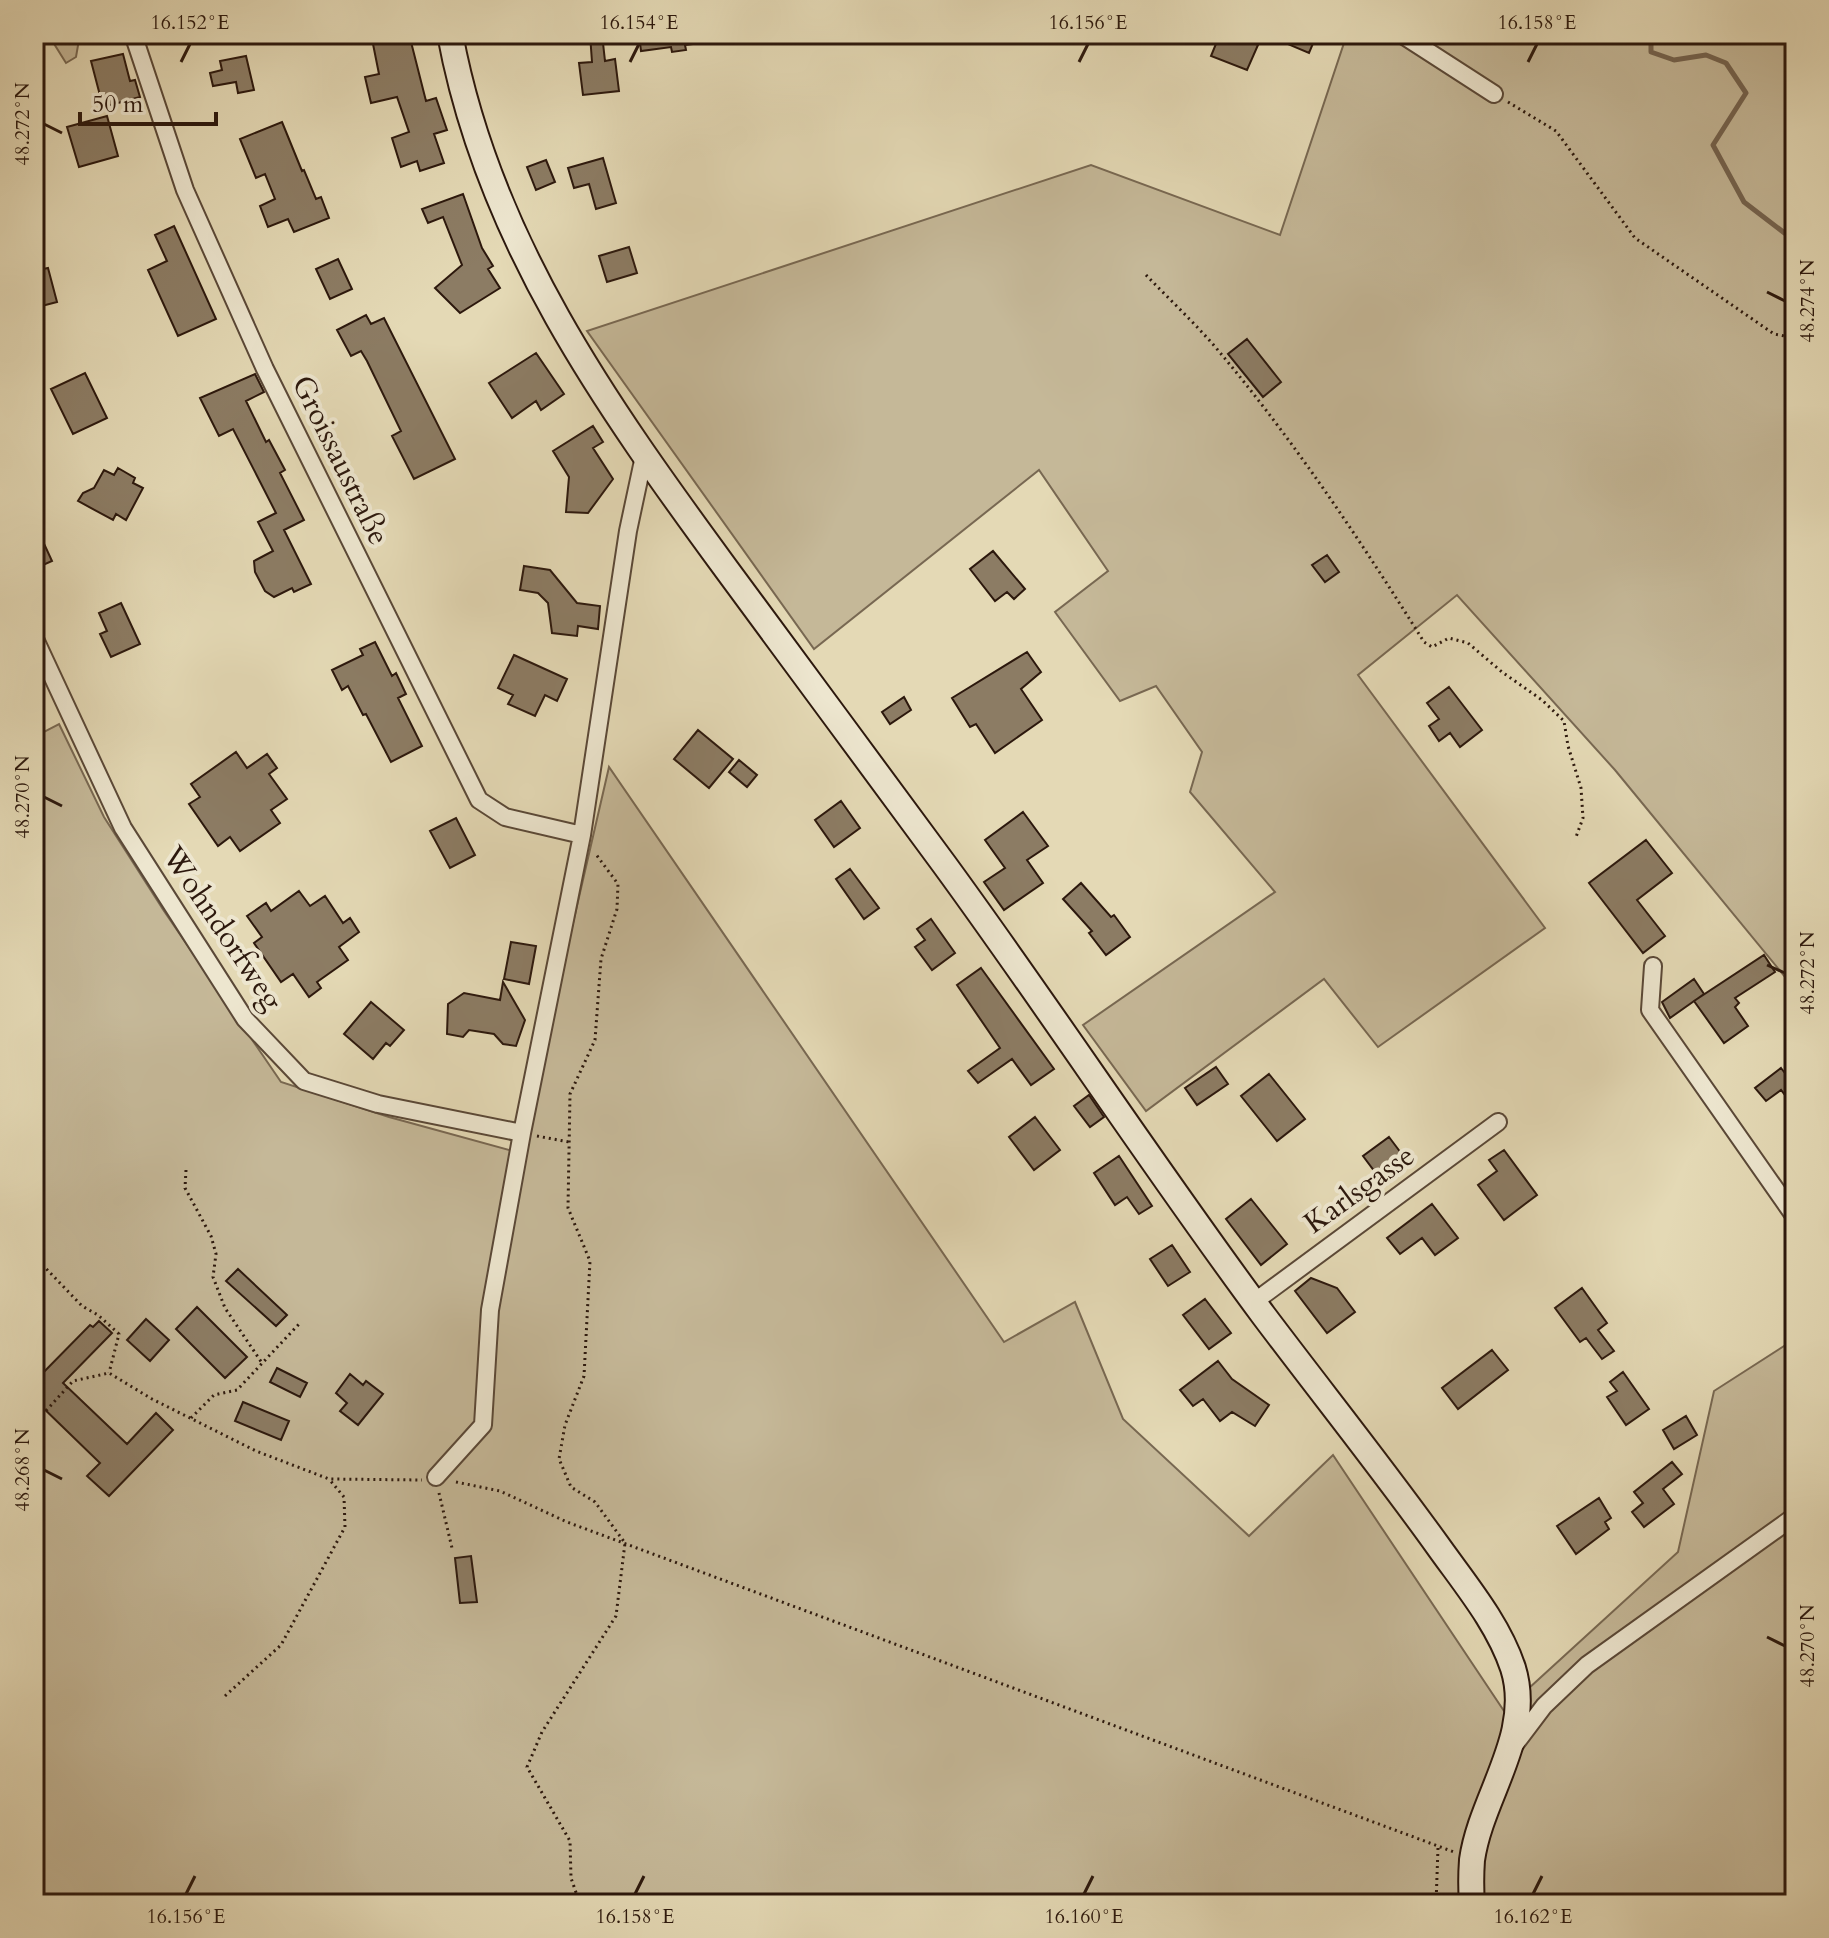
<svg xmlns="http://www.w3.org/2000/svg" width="1829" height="1938" font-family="Cardo,serif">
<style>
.green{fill:#c5b898;stroke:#786852;stroke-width:2}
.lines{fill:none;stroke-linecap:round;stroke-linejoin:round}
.stream{stroke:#756450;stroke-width:5}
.building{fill:#8c7c64;stroke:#2c180d;stroke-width:2}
.street-casing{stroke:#5a4837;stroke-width:20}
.secondary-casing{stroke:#2c180d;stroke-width:28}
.path{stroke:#2c180d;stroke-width:3;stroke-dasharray:2 4;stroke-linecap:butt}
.street{stroke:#ede6cf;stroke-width:16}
.secondary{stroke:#ede6cf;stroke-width:24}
.ticks{fill:none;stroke:#2c180d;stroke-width:3}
.labels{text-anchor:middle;stroke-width:8;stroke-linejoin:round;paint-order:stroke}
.street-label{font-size:30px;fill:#2c180d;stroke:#ede6cf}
.neatline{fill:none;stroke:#2c180d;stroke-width:3}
.ticks-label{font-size:20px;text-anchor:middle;fill:#2c180d}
</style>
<rect width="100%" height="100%" fill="#e4d9b5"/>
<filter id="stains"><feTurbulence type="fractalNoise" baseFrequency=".0025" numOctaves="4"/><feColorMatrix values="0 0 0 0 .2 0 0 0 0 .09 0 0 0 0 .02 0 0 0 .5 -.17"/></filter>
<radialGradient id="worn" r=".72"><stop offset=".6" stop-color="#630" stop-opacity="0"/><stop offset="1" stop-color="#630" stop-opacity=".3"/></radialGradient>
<path class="green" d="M34,34H80L76,57L66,63L51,39L34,43Z
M1347,34H1795V989L1615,770L1457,595L1358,675L1545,928L1378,1047L1324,979L1146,1111L1083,1025L1275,892L1190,792L1202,752L1156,686L1120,701L1055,612L1108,571L1039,470L814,649L587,331L1091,165L1280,235Z
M59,724L104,817L164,911L281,1082L389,1117L520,1153L609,767L1004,1342L1075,1302L1123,1419L1249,1536L1333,1455L1504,1711L1678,1552L1714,1391L1795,1339V1904H34V737Z"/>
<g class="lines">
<path class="stream" d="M1651,34V52L1674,60L1706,55L1726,63L1746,93L1713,145L1744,202L1795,241"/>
</g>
<path class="building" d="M371,34H409L426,101L436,98L447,130L434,134L444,163L420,171L417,161L401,167L392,138L409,132L397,97L371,103L365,77L379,74Z
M590,34H602L605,61L615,59L619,91L583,95L579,63L592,62Z
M639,34H700V43L685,45L686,50L672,52L671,47L641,51Z
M1220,34H1232L1258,45L1247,70L1211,56Z
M1264,34H1317L1309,53Z
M123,54L130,81L135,80L140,97L103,107L91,61Z
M246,56L254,90L238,93L236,82L213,86L210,73L222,70L220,61Z
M107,116L118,156L79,167L67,127Z
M282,122L302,171L304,170L316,199L321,197L329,218L294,232L288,219L268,227L260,206L275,199L265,174L256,178L240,139Z
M603,158L616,203L596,209L589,184L574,188L568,168Z
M546,160L555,182L536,190L527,167Z
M463,194L482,248L493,266L488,269L500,288L460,313L435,288L462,265L443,217L428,223L422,209Z
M174,226L216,319L178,336L148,270L167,261L155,235Z
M629,247L637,273L607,282L599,256Z
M338,259L352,289L330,299L316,269Z
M48,268L57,302L34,308V271Z
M366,315L371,324L384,318L455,459L414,479L392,436L401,431L367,361L361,351L351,356L337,330Z
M1247,339L1281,382L1263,397L1228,354Z
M536,353L564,394L541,410L536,401L512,418L489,383Z
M85,373L107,418L73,434L51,389Z
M255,374L264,392L246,401L266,442L269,440L285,470L280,473L304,520L284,530L311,584L294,592L292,588L274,597L265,591L255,572L254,561L273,551L258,522L276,513L233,429L219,436L200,398Z
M593,426L603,442L593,448L613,479L588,513L566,512L569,477L553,451Z
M118,468L135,478L133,483L143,488L126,520L116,514L113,520L78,501L83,493L94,488L104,470L114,475Z
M34,522L52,561L34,569Z
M993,551L1025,589L1014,599L1007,592L995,601L970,569Z
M1327,555L1339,572L1325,582L1312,565Z
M524,566L550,570L577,603L600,606L598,629L578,626L577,636L552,633L548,603L538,593L520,590Z
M121,603L140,644L111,657L100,634L107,631L99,613Z
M375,642L392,676L396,673L406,694L398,698L422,746L391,762L366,714L363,715L348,686L342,690L332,670L363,655L360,649Z
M1027,652L1041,672L1021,689L1042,720L995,753L976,724L970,727L952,698Z
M514,655L567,679L557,701L545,695L535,716L508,704L513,695L498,688Z
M1449,687L1482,730L1460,747L1450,733L1439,741L1429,726L1439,719L1427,703Z
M904,697L911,710L890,724L882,712Z
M698,730L733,759L709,788L674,759Z
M236,752L247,768L267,754L277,768L269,774L287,799L271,810L280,823L240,851L230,837L218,846L189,804L200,797L191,784Z
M739,760L757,775L747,787L729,772Z
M841,801L860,828L834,847L815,820Z
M1023,812L1048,846L1027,860L1043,883L1004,910L984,882L1005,868L985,840Z
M456,818L475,855L450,868L430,831Z
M1646,840L1672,873L1637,900L1665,936L1643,953L1589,883Z
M850,869L879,908L864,919L836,879Z
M1081,883L1111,917L1114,915L1130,937L1106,955L1089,933L1092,931L1063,899Z
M299,891L310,906L325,896L343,923L350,918L359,932L339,947L348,960L317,982L321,988L309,997L293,974L281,982L254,943L262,937L247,916L266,903L271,911Z
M931,919L955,953L932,970L915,947L925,940L917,929Z
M511,942L536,946L529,984L504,979Z
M1764,955L1775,972L1735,998L1739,1003L1735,1007L1748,1026L1724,1043L1694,1001Z
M981,968L1054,1069L1031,1085L1012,1059L978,1083L968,1071L1000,1048L957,985Z
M1694,979L1704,994L1670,1018L1662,1002Z
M503,982L525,1020L516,1046L503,1044L494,1034L469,1030L463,1037L447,1034L448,1004L464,993L500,1000Z
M371,1002L404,1030L390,1046L386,1043L373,1059L344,1034Z
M1216,1067L1228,1084L1197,1105L1185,1088Z
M1781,1068L1795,1086V1108L1781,1090L1766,1101L1755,1088Z
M1269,1074L1305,1119L1277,1141L1241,1096Z
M1089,1095L1104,1117L1090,1127L1074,1106Z
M1035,1117L1060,1150L1034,1170L1009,1137Z
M1389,1137L1407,1161L1381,1180L1363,1156Z
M1504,1150L1537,1195L1504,1220L1478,1185L1497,1171L1489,1160Z
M1119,1156L1152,1206L1139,1214L1127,1197L1115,1205L1094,1173Z
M1251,1199L1287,1244L1261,1265L1226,1219Z
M1432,1204L1458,1238L1435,1255L1422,1238L1400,1254L1387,1238Z
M1172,1245L1190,1272L1168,1286L1150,1259Z
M238,1269L287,1315L276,1326L226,1281Z
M1311,1278L1337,1288L1355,1312L1327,1333L1295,1291Z
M1582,1288L1607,1323L1598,1330L1614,1351L1602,1359L1586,1338L1580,1342L1555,1308Z
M1205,1299L1231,1333L1209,1349L1183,1315Z
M197,1307L247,1357L225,1378L176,1329Z
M146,1319L169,1340L150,1361L127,1340Z
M99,1321L112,1333L63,1383L127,1444L156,1413L173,1430L109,1496L87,1476L100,1463L34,1399V1382L90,1325L93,1327Z
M1492,1350L1508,1370L1458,1409L1442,1388Z
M1218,1361L1232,1379L1269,1405L1255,1426L1232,1412L1220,1421L1203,1399L1193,1406L1180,1390Z
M277,1368L307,1383L300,1397L270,1382Z
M1623,1372L1649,1409L1626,1425L1607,1397L1617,1391L1610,1382Z
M350,1374L363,1385L366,1381L383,1394L358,1425L340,1411L347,1403L336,1393Z
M243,1402L289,1421L281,1440L235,1421Z
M1686,1416L1697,1435L1674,1449L1663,1430Z
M1672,1462L1682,1474L1663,1489L1674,1504L1644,1527L1632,1512L1643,1503L1634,1492Z
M1599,1498L1611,1518L1605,1522L1609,1529L1576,1554L1557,1526Z
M471,1556L477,1602L460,1603L455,1558Z"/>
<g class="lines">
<g class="street-casing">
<path id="street" d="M133,34L185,190L265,369L479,800L505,817L582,835
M1401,34L1494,94
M34,637L123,828L245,1019L304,1081L378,1104L522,1133L582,835L628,531L644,456
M1653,966L1650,1010L1795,1217
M1254,1302L1498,1122
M436,1477L483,1425L490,1310L522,1133
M1513,1747L1544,1706L1587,1665L1795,1516"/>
</g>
<g class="secondary-casing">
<path id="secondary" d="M450,34C488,240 606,405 727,570C799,668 872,766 944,864C1053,1013 1154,1168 1264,1316C1322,1393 1382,1468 1438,1546C1465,1584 1498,1623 1513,1668C1534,1735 1481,1796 1472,1860C1471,1874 1471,1890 1472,1904"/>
</g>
<path class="path" d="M1508,102L1556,131L1635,238L1774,334L1795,338
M1146,275C1171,301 1199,327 1222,355C1297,445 1362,543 1424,642L1432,647L1449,638L1468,643L1502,672L1542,700L1564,721L1568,746L1581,788L1583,818L1576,837
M537,1136L569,1142
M186,1170L185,1188L211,1236L216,1254L213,1277L225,1308L262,1363
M34,1256L82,1306L98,1315L119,1334L109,1373
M191,1418L214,1395L237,1390L299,1324
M34,1424L73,1381L109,1373L152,1399L256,1451L329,1479L422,1480
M456,1482L500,1491L567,1522L1454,1852
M439,1493L452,1548
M225,1696L281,1645L345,1527L344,1497L329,1479
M580,1904L571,1878L570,1841L527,1767L542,1732L616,1616L625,1543L595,1502L571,1487L559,1459L565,1425L584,1376L590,1261L568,1208L570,1094L595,1040L601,959L617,909L618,884L595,853
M1436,1904L1438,1848"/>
<use href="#street" class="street"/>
<use href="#secondary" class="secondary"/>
</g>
<path class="ticks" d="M181,62L190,44M630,62L639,44M1079,62L1088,44M1528,62L1537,44M44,124L62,133M1767,292L1785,301M44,797L62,806M1767,965L1785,973M44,1470L62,1479M1767,1637L1785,1646M186,1894L195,1876M635,1894L644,1876M1084,1894L1093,1876M1533,1894L1542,1876"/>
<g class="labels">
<g class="street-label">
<text transform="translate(341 460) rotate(64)" y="10">Groissaustraße</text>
<text transform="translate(223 928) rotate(56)" y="10">Wohndorfweg</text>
<text transform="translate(1359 1189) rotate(-36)" y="10">Karlsgasse</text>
</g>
</g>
<rect width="1829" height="1938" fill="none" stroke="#e4d9b5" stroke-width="88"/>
<path d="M80 112v12h136v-12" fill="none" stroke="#2c180d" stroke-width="4"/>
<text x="92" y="112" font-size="24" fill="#2c180d" stroke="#ede6cf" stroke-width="6" paint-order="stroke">50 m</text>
<rect x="44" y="44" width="1741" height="1850" class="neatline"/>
<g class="ticks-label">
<text x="190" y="29">16.152°E</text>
<text x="639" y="29">16.154°E</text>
<text x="1088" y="29">16.156°E</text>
<text x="1537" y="29">16.158°E</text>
<text transform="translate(22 124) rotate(-90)" y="7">48.272°N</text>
<text transform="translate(1807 301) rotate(-90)" y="7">48.274°N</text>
<text transform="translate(22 797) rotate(-90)" y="7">48.270°N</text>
<text transform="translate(1807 973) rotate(-90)" y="7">48.272°N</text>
<text transform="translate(22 1470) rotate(-90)" y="7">48.268°N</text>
<text transform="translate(1807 1646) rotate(-90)" y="7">48.270°N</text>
<text x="186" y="1923">16.156°E</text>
<text x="635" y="1923">16.158°E</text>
<text x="1084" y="1923">16.160°E</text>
<text x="1533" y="1923">16.162°E</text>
</g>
<rect width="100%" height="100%" filter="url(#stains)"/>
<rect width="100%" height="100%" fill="url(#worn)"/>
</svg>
